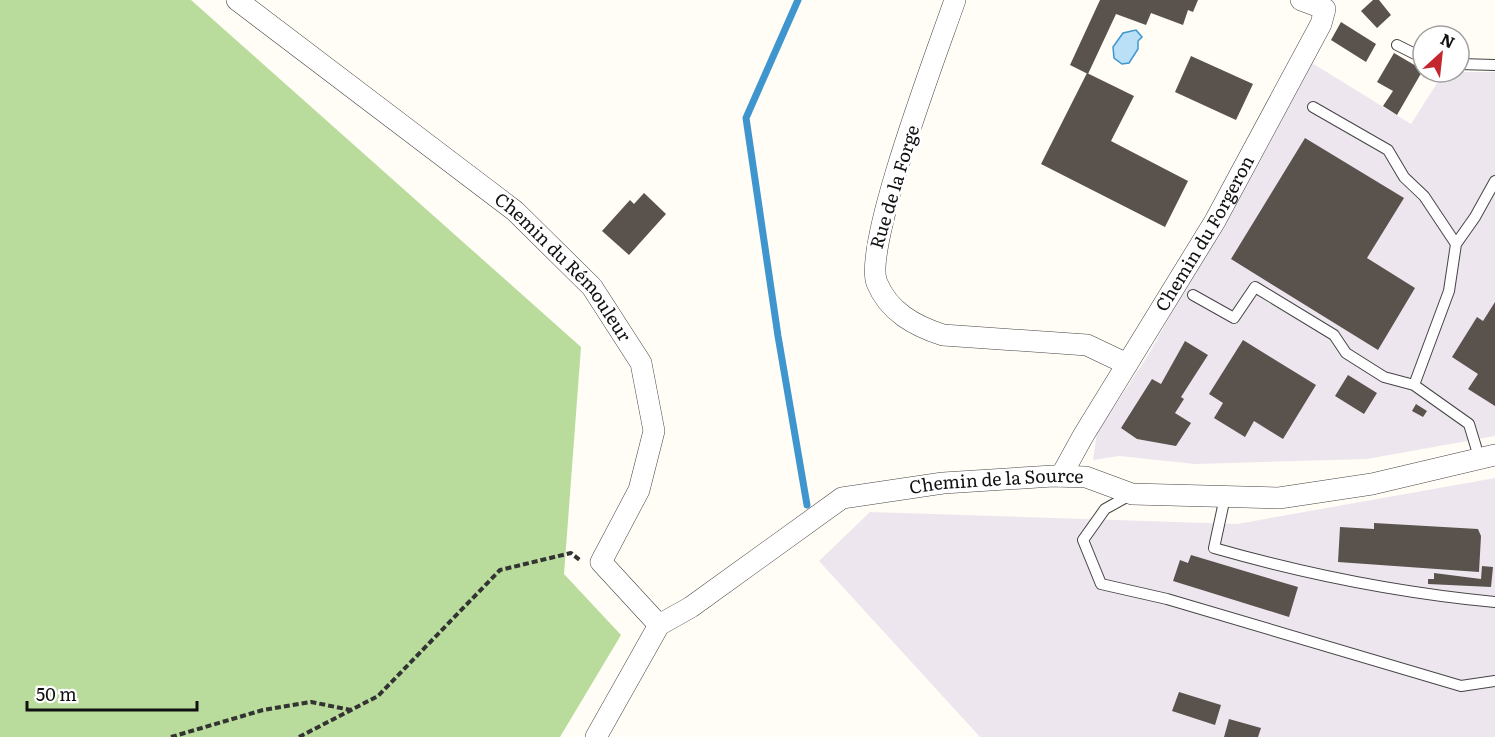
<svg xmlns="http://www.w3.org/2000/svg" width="1495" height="737" font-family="Literata,serif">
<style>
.industrial{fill:#eee6ef}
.forest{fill:#b9dc9c}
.water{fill:#b9e0f7;stroke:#3f96cf;stroke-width:1.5}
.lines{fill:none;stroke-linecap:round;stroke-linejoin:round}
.stream{stroke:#3f96cf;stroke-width:7}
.building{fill:#5a524d}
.lane-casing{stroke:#444;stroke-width:12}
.street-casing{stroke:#444;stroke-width:22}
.path{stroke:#333;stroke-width:4;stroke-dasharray:6 3;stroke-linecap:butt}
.lane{stroke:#fff;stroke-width:10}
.street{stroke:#fff;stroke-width:21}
.labels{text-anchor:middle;stroke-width:6;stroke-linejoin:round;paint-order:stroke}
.street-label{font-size:18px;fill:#111;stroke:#fff}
</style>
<rect width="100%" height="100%" fill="#fffdf5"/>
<path class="industrial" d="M1312,63L1411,124L1444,72H1495V436L1367,459L1195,464L1119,456L1093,460L1097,433L1147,357Z
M1495,478V737H980L819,561L870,512L1237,524Z"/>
<path class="forest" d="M0,0H191L581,347L564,574L621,635L560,737H0Z"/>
<path class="water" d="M1136,30L1142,37L1138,41V49L1129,63L1122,64L1114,58L1113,47L1123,33Z"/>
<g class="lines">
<path class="stream" d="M798,0L746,118L778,336L807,505"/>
</g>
<path class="building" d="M1100,0H1198L1193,12L1188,10L1183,25L1151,13L1146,25L1116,14L1088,74L1070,65Z
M1373,0H1379L1391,15L1377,28L1361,11Z
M1341,22L1376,44L1366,62L1331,40Z
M1394,53L1423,70L1397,115L1383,106L1393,91L1377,82Z
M1191,56L1253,84L1236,120L1175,92Z
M1087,73L1134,96L1111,141L1188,181L1165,227L1041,164Z
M1305,138L1404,198L1367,258L1415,288L1378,350L1231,259Z
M644,193L666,214L629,255L602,231L630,200L634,204Z
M1495,302V406L1468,389L1478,374L1452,357L1477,317L1483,321Z
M1243,340L1316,385L1283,439L1254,421L1245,437L1214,418L1223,403L1209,394Z
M1185,341L1208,355L1181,397L1184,399L1175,413L1191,423L1176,446L1137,439L1121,428L1152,379L1161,384Z
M1348,375L1377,393L1364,414L1335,396Z
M1416,404L1427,411L1423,417L1412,411Z
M1374,523L1478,529L1481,536L1479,572L1338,562L1340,527L1374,529Z
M1191,555L1298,587L1289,617L1173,581L1180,560L1188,563Z
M1482,566L1493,567L1491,587L1428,584V579H1434V573L1481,579Z
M1179,692L1221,705L1215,725L1172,711Z
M1229,719L1261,728L1258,737H1224Z"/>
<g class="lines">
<g class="lane-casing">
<path id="lane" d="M1397,45L1423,58
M1459,64L1495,65
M1313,107L1388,150L1404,177L1424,196L1456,244
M1193,295L1234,318L1255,287L1334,335L1346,353L1384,377L1414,385
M1479,457L1469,424L1414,385L1449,291L1456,244L1475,217L1495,181
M1132,494L1105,509L1083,540L1101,584L1167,599L1461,686L1495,681
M1225,497L1214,548C1305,574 1400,593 1495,602"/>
</g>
<g class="street-casing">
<g id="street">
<path id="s1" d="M237,0L515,211L592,287L641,363L654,431L639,490L601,562L659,625"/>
<path d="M955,0C939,47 862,248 877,283C889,312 915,326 943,335L1087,345L1127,364"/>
<path id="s2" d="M1061,476L1083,436L1215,221L1321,24L1325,9L1301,0"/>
<path id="s3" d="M596,737L659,625L691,607L842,498L943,483L1053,476L1086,477L1132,494L1279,498L1372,484L1495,455"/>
</g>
</g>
<path class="path" d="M171,737L263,710L311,702L351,710
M299,737L378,696L500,570L571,553L581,561"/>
<use href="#lane" class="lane"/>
<use href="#street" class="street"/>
</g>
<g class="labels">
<g class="street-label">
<text transform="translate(895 187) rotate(-73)" y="6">Rue de la Forge</text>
<text dy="6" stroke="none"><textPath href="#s2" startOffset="282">Chemin du Forgeron</textPath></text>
<text dy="6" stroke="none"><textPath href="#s1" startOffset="423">Chemin du Rémouleur</textPath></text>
<text dy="6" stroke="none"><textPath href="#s3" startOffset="507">Chemin de la Source</textPath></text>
</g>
</g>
<g transform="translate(1441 54) rotate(27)"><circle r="28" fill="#ffffff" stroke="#a0a0a0" stroke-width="1.5"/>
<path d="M0-4.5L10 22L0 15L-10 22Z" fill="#c4262e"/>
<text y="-9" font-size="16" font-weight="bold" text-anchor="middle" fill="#111111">N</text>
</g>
<path d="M27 701v9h170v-9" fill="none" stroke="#111111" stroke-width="3"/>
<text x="36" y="701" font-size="18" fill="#111111" stroke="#ffffff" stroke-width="4.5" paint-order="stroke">50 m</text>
</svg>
